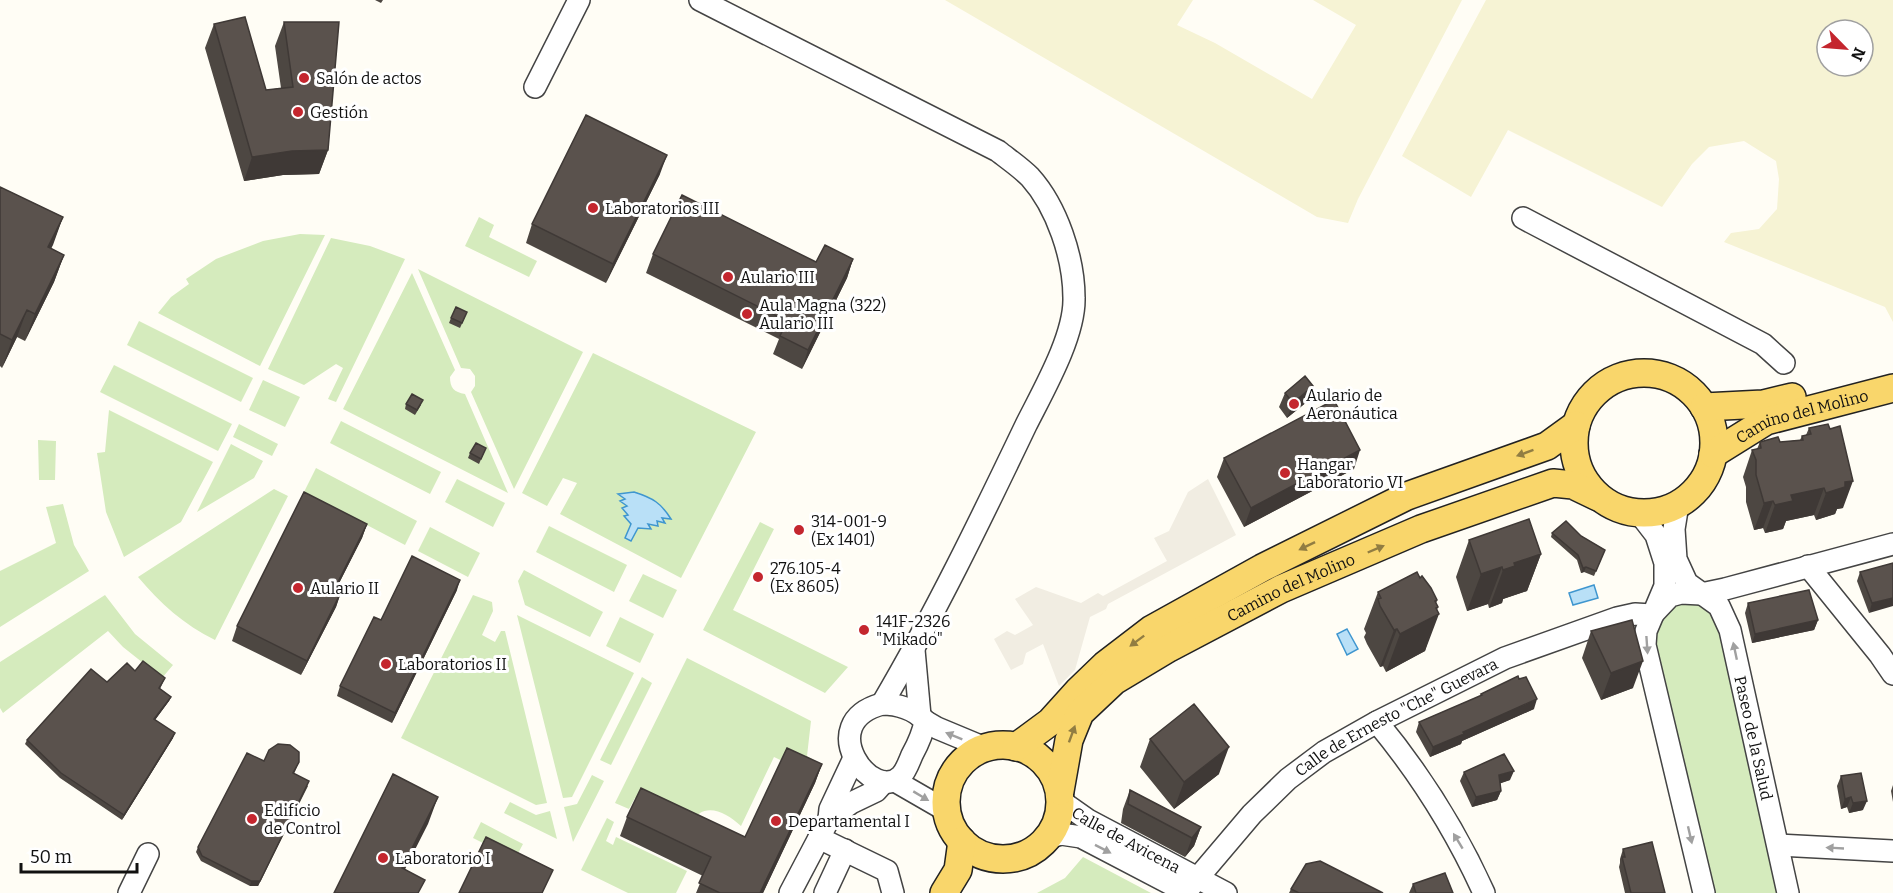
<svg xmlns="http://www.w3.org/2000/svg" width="1893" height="893" font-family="Bitter,serif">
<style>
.farmland{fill:#f6f3d4;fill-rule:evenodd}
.green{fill:#d5ebbd;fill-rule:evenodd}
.plaza{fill:#f1ede2}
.water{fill:#b9e0f7;stroke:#3f96cf;stroke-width:1.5}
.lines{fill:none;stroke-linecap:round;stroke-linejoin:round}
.minor-casing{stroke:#444;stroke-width:24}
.major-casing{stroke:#222;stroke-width:30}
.minor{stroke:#fff;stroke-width:21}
.major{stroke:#f9d66b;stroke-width:27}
.wall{fill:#4d4742}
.shaded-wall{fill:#3f3936}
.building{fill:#5a524d;stroke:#3f3936;stroke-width:1.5}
.oneway{fill:#917d42}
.oneway2{fill:#a0a0a0}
.poi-dot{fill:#c4262e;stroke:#fff;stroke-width:2}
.labels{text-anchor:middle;stroke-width:6;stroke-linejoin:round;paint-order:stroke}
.poi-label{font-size:16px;fill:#111;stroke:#fff;text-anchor:start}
.street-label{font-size:16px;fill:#111;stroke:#fff}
</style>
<rect width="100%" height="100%" fill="#fffdf5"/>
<path class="farmland" d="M945,0H1193L1177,25L1215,43L1312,99L1356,25L1313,0H1462L1358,199L1348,223L1317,217Z
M1486,0H1893V322L1885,307L1724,242L1731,233L1759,229L1777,209L1779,179L1776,161L1744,141L1709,147L1692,164L1662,207L1508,130L1471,197L1402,156ZM1827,30H1863V66H1827Z"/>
<path class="green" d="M479,217L494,225L489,237L537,261L529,277L465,246Z
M300,234L325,235L260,366L158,313L171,297L189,284L186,279L216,259L263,241Z
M331,238L370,246L405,259L336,402L328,399L343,368L336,364L304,385L268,369Z
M418,269L583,352L514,489L471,392L475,386V376L470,369L461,368Z
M412,273L455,370L450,377C450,388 454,392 465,394L508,493L343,409Z
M139,321L253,378L241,402L127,345Z
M593,353L756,432L681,578L560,514L577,483L563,478L547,506L522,493ZM621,500H626L670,519L661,518L656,520L658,525L648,524L638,528L631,541V524L625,517L629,515L628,507Z
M114,365L232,424L218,451L100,392Z
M263,380L300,397L285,427L249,410Z
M109,410L213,462L181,522L124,557L106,512L97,453L105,452Z
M341,421L441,472L430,494L330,443Z
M239,424L278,444L272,456L233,437Z
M38,440L56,441L55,480H39Z
M231,444L263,461L254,478L197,512Z
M316,468L417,521L405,545L304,492Z
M457,479L505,503L493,527L445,502Z
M274,489L288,496L215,640C184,625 160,603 138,577Z
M63,504L74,545L89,571L0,627V571L56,543L46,507Z
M760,522L774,529L733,610L848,667L825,693L703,630Z
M549,526L627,565L614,592L536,552Z
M430,527L480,553L468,577L418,551Z
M524,570L603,612L590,637L525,605L518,581Z
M643,574L677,590L663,618L629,601Z
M105,595L135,634L173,665L162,678L123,647L108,631L3,713L0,708V662Z
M473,595L492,602L493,611L482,635L495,642L501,631H505L547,803L536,805L401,738Z
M1680,602C1705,602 1709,611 1723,630L1783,893H1711L1653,635L1669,607Z
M517,615L634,673L572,797L563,798Z
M620,617L654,634L640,663L606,646Z
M687,658L811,721L807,756L819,763L793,766L774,757L741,826C725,811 702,800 690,825L635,798L629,809L615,803Z
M642,677L652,683L611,765L600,760Z
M592,775L604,781L573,842L564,807L577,804Z
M510,802L536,815L550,811L557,839L504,813Z
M607,818L614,822L606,841L613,845L616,837L687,871L676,893H628L581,870Z
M481,822L523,844L515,859L473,838Z
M1083,857L1151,893H1037L1065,878Z"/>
<path class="plaza" d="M1208,479L1236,535L1108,604L1106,609L1090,617L1075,670L1059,686L1043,644L1026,653L1023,664L1011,670L994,639L1007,631L1015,635L1033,625L1015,599L1036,587L1081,603L1098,593L1103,596L1167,561L1154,538L1169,531L1188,492Z"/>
<path class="water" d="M634,492C653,498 661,503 671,519L662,518L665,523L657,521L658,526L648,524L651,529L638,528L631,541L625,538L631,524L624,516L628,515L622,508L627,506L620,501L625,499L618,494Z
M1594,585L1598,598L1573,605L1569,593Z
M1347,629L1358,649L1347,655L1337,634Z"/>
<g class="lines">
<g class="minor-casing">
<g id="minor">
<path d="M700,0L998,151C1008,159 1020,167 1030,177C1057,207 1074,258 1074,298C1075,336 1043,391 1026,425C981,519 935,614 882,704"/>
<path d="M535,87L579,0"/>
<path d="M1523,218L1763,344L1784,363"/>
<path id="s1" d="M1678,504L1674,529L1676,559L1687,583L1719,606L1730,630L1788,893"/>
<path d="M1639,513L1656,535L1665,563V586L1646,631L1645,645L1704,893"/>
<path d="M1808,566L1880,655L1893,674"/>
<path d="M914,650L920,716"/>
<path d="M882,704C897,704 915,709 925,721C923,734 918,744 912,755C909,762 906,771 901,776C873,805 812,723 882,704Z"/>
<path d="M925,721L937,728L985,748"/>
<path d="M1377,722C1420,774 1456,831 1484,893"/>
<path d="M895,781L947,811"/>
<path id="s2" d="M1061,801L1088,820L1226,893"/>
<path d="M829,819L851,803L876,791L884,782"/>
<path d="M819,838L887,871L893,893"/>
<path d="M1048,838L1061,834L1081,837L1188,893"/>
<path d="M1778,845L1893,851"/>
<path d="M129,893L148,854"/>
<path d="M790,893L829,819L830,809L854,758"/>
<path d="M825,893L845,850"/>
<path id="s3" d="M1185,893L1252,814L1288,779L1324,752L1377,722L1505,658L1617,618L1635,614L1652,615L1670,596L1681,593L1701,594L1725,589L1893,544"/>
</g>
</g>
<g class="major-casing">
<g id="major">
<circle cx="1644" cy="443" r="70"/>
<path d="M1704,407L1763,404L1792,397"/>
<path id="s4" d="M1713,454L1766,421L1893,388"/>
<circle cx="1003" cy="802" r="57"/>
<path d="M1016,747L1050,722L1078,691L1105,665L1152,629L1262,568L1407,496L1547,446L1576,425"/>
<path id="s5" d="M1060,791L1069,740L1080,713L1114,681L1169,648L1281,589L1421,529L1553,483L1573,485L1598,497"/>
<path d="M944,893L958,870L962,841"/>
</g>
</g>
<use href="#minor" class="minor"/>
<use href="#major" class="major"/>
</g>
<path class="wall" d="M375,0H383L381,3Z
M284,22L328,150L319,174L283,175L244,181L205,48L214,24L266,90L281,88L275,46Z
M660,174L606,283L526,243L532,224Z
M0,187L63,217L51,248L64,255L54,282L25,341L17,337L2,368L0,366Z
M653,254L816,262L853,259L847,278L802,369L773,354L779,339L646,273Z
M465,317L460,328L449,323L451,318Z
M1285,393L1308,401L1287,418L1279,407Z
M406,404L421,405L415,415L405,409Z
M1809,428L1843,508L1837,509L1835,514L1816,520L1814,515L1786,521L1783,529L1765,533L1763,528L1754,530L1746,502V487L1743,477L1752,450L1757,449L1760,442H1780L1800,440L1802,436L1806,435Z
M486,448L479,464L468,458L470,453Z
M1224,458L1354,469L1244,527L1217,477Z
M367,524L362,538L336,589L341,592L336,607L301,675L232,641L237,626Z
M1552,533L1581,536L1605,550L1594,576L1584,572L1581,573L1577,560L1551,537Z
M1469,540L1541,554L1527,591L1503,599L1502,603L1489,608L1488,604L1467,611L1456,577Z
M1893,563L1869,613L1857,581L1860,572Z
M1420,578L1437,600L1436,603L1437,611L1425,651L1386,672L1383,666L1380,667L1367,644L1364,637L1366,633L1364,629L1378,592Z
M457,590L392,723L337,696L340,686L381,620Z
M1748,603L1818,620L1814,630L1752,643L1745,613Z
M1591,631L1633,688L1601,700L1582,658Z
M135,671L165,678L160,689L171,697L169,701L155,720L173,738L122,820L60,778L25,744L27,740L107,682Z
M1481,694L1534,709L1462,741L1461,744L1430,757L1416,732L1419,722L1480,696Z
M1150,739L1219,774L1174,809L1140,767Z
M264,761L299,762L294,774L308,786L258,886H250L201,861L196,852L198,847Z
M822,764L815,783L763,893H696L703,876L620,836L627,817L745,837Z
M1464,772L1510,780L1500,783L1501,791L1497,800L1472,807L1460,781Z
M1841,776L1863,810L1849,813L1847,807L1841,809L1837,786Z
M1893,785V802L1891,791Z
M1130,790L1201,827L1194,846L1185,857L1121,823L1123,809Z
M1623,849L1665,893H1625L1619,867L1620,863V859Z
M1413,884L1453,893H1409Z
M1291,889L1383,893H1289Z"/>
<path class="shaded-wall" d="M328,150L319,174L283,175L244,181L252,157L292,151Z
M667,155L660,174L606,283L613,264Z
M63,217L53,245L38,274L48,247Z
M64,255L54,282L25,341L35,314Z
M853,259L847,278L802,369L808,350Z
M27,310L17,337L2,368L12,340Z
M1313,386L1308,401L1287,418L1293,403Z
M1360,450L1354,469L1244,527L1251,508Z
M1853,481L1843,508L1837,509L1835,514L1816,520L1826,493L1845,482Z
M1824,488L1814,515L1786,521L1783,529L1765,533L1775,505L1791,495Z
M1773,501L1763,528L1754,530L1764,503Z
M367,524L362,538L329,603L335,588Z
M1541,554L1527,591L1503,599L1502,603L1489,608L1503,570L1514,563Z
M1502,567L1488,604L1467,611L1481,574Z
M1586,567L1584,572L1581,573L1583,568Z
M460,580L457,590L392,723L395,713Z
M341,592L336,607L301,675L307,661Z
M1893,598V606L1869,613L1872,603Z
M1437,600L1430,618L1436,608L1438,607L1435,616L1439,614L1425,651L1386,672L1400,634Z
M1818,620L1814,630L1752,643L1755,634Z
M1397,629L1383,666L1380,667L1394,630Z
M1643,661L1633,688L1601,700L1611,673Z
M171,697L169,701L152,724L154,719Z
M1537,699L1534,709L1462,741L1461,744L1430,757L1433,747L1463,732Z
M175,733L173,738L122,820L124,815Z
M1229,747L1219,774L1174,809L1184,782Z
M822,764L815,783L763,893H760Z
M1514,771L1510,780L1496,785L1499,775Z
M309,781L258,886H250L251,881Z
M1501,791L1497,800L1472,807L1476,797Z
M438,797L428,824L393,893L402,868Z
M1851,797L1847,807L1841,809L1845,799Z
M1867,801L1863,810L1849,813L1853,803Z
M1201,827L1194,846L1185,857L1192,838Z"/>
<path class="building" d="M245,17L266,90L293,87L284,22H339L328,150L292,151L252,157L214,24Z
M586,115L667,155L613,264L532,224Z
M0,187L63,217L48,247L64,255L35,314L27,310L12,340L0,334Z
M682,195L816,262L825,245L853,259L808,350L780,336L787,321L653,254Z
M456,307L467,312L462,323L451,318Z
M1305,376L1313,386L1293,403L1285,393Z
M412,394L423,400L417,410L406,404Z
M1334,400L1360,450L1251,508L1224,458Z
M1828,424L1830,429L1840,426L1853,481L1845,482V487L1826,493L1824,488L1791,495L1793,501L1775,505L1773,501L1764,503L1756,475V460L1752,450L1761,448L1760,442L1778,437L1780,442L1803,440L1802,436L1811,434L1809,428Z
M476,443L486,448L481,459L470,453Z
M304,492L367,524L335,588L341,592L307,661L237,626Z
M1529,519L1541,554L1514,563L1515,566L1503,570L1502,567L1481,574L1469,540Z
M1566,521L1581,536L1605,550L1596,571L1586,567L1583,568L1578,555L1552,533Z
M412,556L460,580L395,713L340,686L374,617L381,620Z
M1893,563V598L1872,603L1860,572Z
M1417,572L1420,578L1422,576L1431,588L1437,600L1435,601L1438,607L1436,608L1439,614L1400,634L1397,629L1394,630L1380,606L1378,599L1381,598L1378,592Z
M1809,590L1818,620L1755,634L1748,603Z
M1632,620L1643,661L1611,673L1591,631Z
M143,661L165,678L159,688L171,697L154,719L175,733L124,815L61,773L27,740L91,669L107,682L127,663L135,671Z
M1518,676L1519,679L1526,677L1537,699L1463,732L1464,734L1433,747L1419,722L1482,695L1481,694Z
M1194,704L1229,747L1184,782L1150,739Z
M278,744L290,745L299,752V762L293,773L309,781L260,881H251L202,856L198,847L247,753L264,761L269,750Z
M787,748L822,764L760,893H720L699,883L711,857L627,817L641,788L745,837Z
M1504,754L1514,771L1499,775L1501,791L1476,797L1464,772Z
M1861,773L1867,801L1853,803L1851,797L1845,799L1841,776Z
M393,774L438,797L402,868L425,880L418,893H334Z
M1130,790L1201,827L1192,838L1128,804Z
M486,837L553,870L542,893H459Z
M1652,842L1665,893H1631L1622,857H1625L1623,849Z
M1320,861L1383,893H1299L1291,889L1306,864Z
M1445,873L1453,893H1416L1413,884Z"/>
<defs><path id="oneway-solid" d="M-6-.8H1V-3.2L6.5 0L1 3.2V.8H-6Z" transform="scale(1.5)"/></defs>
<g class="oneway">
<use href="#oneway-solid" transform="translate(1525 453) rotate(160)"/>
<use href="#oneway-solid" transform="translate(1307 546) rotate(154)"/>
<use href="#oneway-solid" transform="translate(1376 549) rotate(-23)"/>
<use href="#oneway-solid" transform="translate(1137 641) rotate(143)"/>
<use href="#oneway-solid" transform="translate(1072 734) rotate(-70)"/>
</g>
<g class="oneway2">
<use href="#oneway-solid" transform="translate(1647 645) rotate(86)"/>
<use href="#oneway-solid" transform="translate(1735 651) rotate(-102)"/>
<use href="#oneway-solid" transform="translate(954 736) rotate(-158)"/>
<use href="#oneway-solid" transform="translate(921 796) rotate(31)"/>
<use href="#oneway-solid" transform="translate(1690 835) rotate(77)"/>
<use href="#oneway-solid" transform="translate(1458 841) rotate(-121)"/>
<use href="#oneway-solid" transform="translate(1835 848) rotate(-177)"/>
<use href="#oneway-solid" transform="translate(1103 849) rotate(27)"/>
</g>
<g class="poi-dot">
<circle cx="304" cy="78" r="6"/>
<circle cx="298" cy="112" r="6"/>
<circle cx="593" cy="208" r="6"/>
<circle cx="728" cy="277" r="6"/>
<circle cx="747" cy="314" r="6"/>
<circle cx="1294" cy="404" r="6"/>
<circle cx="1285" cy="473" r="6"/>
<circle cx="799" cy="530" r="6"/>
<circle cx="758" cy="577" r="6"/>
<circle cx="298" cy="588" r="6"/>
<circle cx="864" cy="630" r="6"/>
<circle cx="386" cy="664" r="6"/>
<circle cx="252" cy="819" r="6"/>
<circle cx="776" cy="821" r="6"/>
<circle cx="383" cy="858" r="6"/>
</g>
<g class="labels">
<g class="poi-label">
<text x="316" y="84">Salón de actos</text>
<text x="310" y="118">Gestión</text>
<text x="605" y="214">Laboratorios III</text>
<text x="740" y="283">Aulario III</text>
<text x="759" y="311">Aula Magna (322)<tspan x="759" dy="18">Aulario III</tspan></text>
<text x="1306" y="401">Aulario de<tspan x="1306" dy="18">Aeronáutica</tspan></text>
<text x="1297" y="470">Hangar<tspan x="1297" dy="18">Laboratorio VI</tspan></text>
<text x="811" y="527">314-001-9<tspan x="811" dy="18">(Ex 1401)</tspan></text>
<text x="770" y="574">276.105-4<tspan x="770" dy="18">(Ex 8605)</tspan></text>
<text x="310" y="594">Aulario II</text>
<text x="876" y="627">141F-2326<tspan x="876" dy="18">"Mikado"</tspan></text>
<text x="398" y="670">Laboratorios II</text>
<text x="264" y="816">Edificio<tspan x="264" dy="18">de Control</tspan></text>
<text x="788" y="827">Departamental I</text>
<text x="395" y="864">Laboratorio I</text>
</g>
<g class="street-label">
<text dy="6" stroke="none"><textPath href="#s4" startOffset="98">Camino del Molino</textPath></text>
<text dy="6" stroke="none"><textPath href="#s5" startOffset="328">Camino del Molino</textPath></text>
<text dy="6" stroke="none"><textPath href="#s3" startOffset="279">Calle de Ernesto "Che" Guevara</textPath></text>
<text dy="6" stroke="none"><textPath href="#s1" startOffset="258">Paseo de la Salud</textPath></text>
<text dy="6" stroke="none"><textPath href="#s2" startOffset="76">Calle de Avicena</textPath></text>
</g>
</g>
<g transform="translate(1845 48) rotate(115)"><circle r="28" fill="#ffffff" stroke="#a0a0a0" stroke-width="1.5"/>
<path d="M0-4.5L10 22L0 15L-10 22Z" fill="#c4262e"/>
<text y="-9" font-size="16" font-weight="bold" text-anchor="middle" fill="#111111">N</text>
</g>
<path d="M21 863v9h116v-9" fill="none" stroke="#111111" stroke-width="3"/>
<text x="30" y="863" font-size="18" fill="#111111" stroke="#ffffff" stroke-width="4.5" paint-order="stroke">50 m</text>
</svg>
